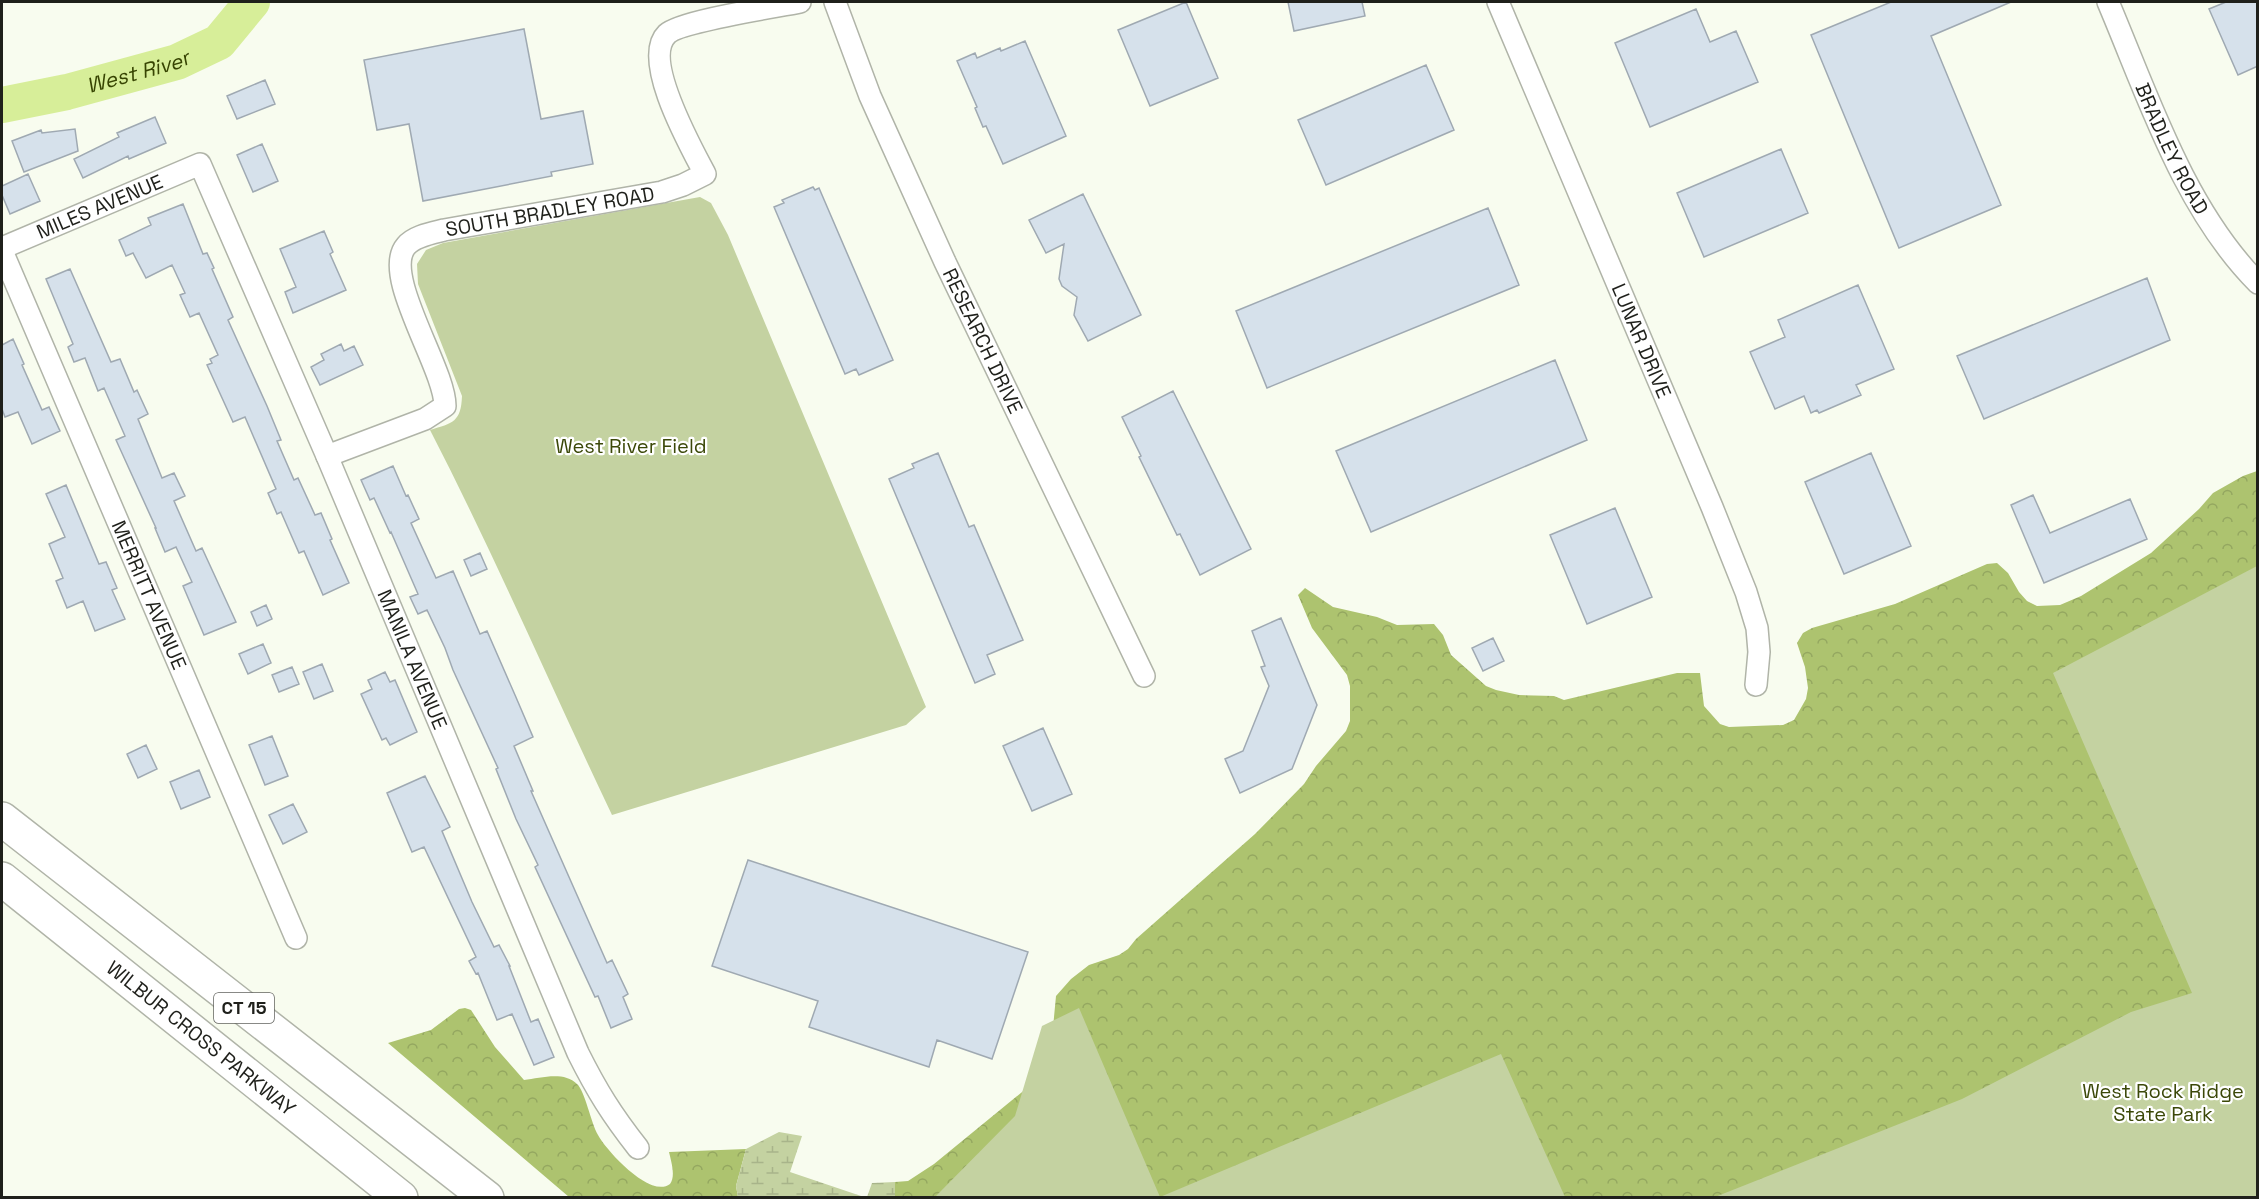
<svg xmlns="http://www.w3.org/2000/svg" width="2259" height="1199" font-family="'Space Grotesk',sans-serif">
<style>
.forest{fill:url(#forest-crowns)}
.wetland{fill:url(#wetland-marsh)}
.park{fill:#c4d2a1}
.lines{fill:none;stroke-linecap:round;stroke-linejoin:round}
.river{stroke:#d7ee99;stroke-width:36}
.building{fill:#d6e1eb;stroke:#9fa9b2;stroke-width:1.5}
.street-casing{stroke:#b0b4a8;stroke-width:24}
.highway-casing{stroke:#b0b4a8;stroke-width:36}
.street{stroke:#fff;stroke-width:21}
.highway{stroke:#fff;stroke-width:33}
.labels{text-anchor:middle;stroke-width:4.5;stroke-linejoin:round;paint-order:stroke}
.shield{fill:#fff;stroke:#62635f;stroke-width:1.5}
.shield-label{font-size:18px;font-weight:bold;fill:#1f201b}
.street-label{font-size:20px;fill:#1f201b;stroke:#fff}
.park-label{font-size:20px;fill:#3b4808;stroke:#fff}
.water-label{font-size:21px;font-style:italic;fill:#374402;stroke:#fff}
</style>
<defs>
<pattern id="forest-crowns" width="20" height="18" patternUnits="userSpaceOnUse" patternTransform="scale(1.5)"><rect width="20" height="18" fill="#adc36f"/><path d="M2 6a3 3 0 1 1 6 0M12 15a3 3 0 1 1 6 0" fill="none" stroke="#94a760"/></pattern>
<pattern id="wetland-marsh" width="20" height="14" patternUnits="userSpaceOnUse" patternTransform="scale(1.5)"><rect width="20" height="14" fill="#c4d2a1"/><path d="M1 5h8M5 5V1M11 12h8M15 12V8" fill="none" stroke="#a8b48a"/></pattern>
</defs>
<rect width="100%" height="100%" fill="#f8fcef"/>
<path class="forest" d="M2257,471V1197L895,1198V1182L908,1181L934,1164L1049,1070L1056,996L1071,979L1089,965L1119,955L1128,949L1136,939L1255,834L1304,784L1316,766L1346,731L1350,721V686L1347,675L1312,628L1298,595L1305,588L1333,607L1377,617L1397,625L1434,624L1443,635L1451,655L1486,686L1496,690L1519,695L1554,696L1564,700L1677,673H1700L1704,706L1720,724L1729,727L1783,725L1794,720L1806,699L1808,688L1805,667L1797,643L1803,633L1812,628L1895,604L1987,564L1997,563L2008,573L2019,592L2027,601L2037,606L2060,605L2081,596L2151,553L2199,509L2213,493L2243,476Z
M465,1008L471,1010L495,1047L524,1080C541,1078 564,1071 577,1084C585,1091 591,1123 598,1135C606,1150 650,1199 670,1184C676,1176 671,1161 669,1152L746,1149L736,1186L738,1197H569L388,1043L431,1030L459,1009Z"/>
<path class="wetland" d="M779,1132L802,1136L790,1172L864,1197H738L736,1186L746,1149Z
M895,1182V1197H867L872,1183Z"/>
<path class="park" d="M700,197L711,203L728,235L926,707L906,725L612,815C551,687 495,556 430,430C453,423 461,422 462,396L418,284L417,264L426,250L443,243Z
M2257,566V1197H1715L1962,1099L2131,1012L2192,993L2053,673Z
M1079,1008L1160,1197L1501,1054L1565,1197H935L1015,1116L1042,1026Z"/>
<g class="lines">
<path class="river" id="s1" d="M2,105L67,92L177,62L219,42L252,2"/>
</g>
<path class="building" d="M1186,2L1218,78L1150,106L1118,30Z
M1288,2H1362L1365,16L1294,31Z
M1891,2H2011L1931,36L2001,205L1899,248L1811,35Z
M2226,2H2258V66L2238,75L2209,9Z
M1696,9L1710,42L1736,31L1758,82L1650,127L1615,43Z
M524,29L541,119L583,111L593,164L551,172L552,176L423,201L409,124L377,130L364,60Z
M1025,41L1066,136L1003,164L986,126L983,127L975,108L977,107L957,61L975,53L977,58L1000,48L1001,51Z
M1426,65L1454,130L1326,185L1298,120Z
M265,80L275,104L237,119L227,96Z
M155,117L166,143L129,159L128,156L83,178L74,159L119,137L117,133Z
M75,129L78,151L24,172L12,141L41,130L42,133Z
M262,144L278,181L253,192L237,155Z
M1781,149L1808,213L1704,257L1677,193Z
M28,174L40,201L10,214L2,195V186Z
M813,187L815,190L819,188L893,360L859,375L856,369L845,374L774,207L784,203L782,200Z
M1083,194L1141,315L1088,341L1074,315L1077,297L1062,286L1059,279L1064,244L1046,253L1029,220Z
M183,204L203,254L207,253L214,268L212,269L233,317L228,320L267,406L281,440L277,441L294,480L298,478L315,515L321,513L332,539L330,540L349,583L323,595L304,551L299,553L281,512L277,514L268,493L276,489L245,417L233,422L207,365L212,363L210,359L218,355L199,313L190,317L180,295L185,293L172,265L146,278L133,253L126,256L119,240L151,225L148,218Z
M1488,208L1519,285L1267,388L1236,311Z
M324,231L333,252L330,254L346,290L293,313L285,292L296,287L280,249Z
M70,269L111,362L120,359L134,392L137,390L148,414L138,419L162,478L174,473L185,496L174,501L196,551L202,548L236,622L204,635L183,586L192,582L176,547L165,552L155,528H156L116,440L125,436L104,388L98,391L85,358L74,362L68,347L73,344L46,279Z
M2147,278L2170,340L1984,419L1957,356Z
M1858,285L1894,369L1856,385L1861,395L1819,413L1817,410L1811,413L1804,396L1775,409L1750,352L1785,337L1778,320Z
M13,339L24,364L22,365L42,410L49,407L60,431L32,444L18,412L5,417L2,409V345Z
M341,344L344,351L354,346L363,365L320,385L311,367L324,360L321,354Z
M1555,360L1587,440L1371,532L1336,451Z
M1173,391L1251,549L1200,575L1180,534L1177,535L1139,457L1141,456L1122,417Z
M938,453L969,527L974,525L1023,640L987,655L995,674L975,683L889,479L914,468L912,464Z
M1871,453L1911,546L1844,574L1805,482Z
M393,466L406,496L408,495L419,519L411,523L436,578L453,571L480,634L487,631L515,695L533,737L514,746L533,791H531L607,963L612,960L628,994L623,997L632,1019L611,1028L598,996L595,997L535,867L538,865L516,819L496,769L498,768L453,670L445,648L427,610L418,614L410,597L418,594L391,532L390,533L374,498L370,500L361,480Z
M66,485L99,564L106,562L117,588L112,590L125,619L95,631L83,601L67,608L56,581L63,578L49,544L65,537L46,494Z
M2033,495L2050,533L2130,499L2147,539L2044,583L2011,505Z
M1615,508L1652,597L1587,624L1550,535Z
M480,553L487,569L471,576L464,560Z
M266,605L272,619L257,626L251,612Z
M1281,618L1317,705L1292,769L1240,793L1225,759L1243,751L1269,686L1261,667L1265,666L1252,631Z
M1493,638L1504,661L1483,671L1472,648Z
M263,644L271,663L248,674L239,654Z
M322,664L333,691L314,699L303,672Z
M292,667L299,684L279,692L272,675Z
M385,672L390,682L395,680L417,732L390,745L386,738L382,740L361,694L372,689L368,680Z
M1043,728L1072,794L1032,811L1003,746Z
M272,736L288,776L265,785L249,745Z
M146,745L157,769L138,778L127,754Z
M199,770L210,797L181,809L170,782Z
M425,776L450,827L442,831L472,902L494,947L499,945L510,966H509L531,1022L538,1019L554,1057L534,1065L512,1014L497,1020L478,973L476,974L469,961L476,957L424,847L412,852L387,793Z
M293,804L307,832L283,844L269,815Z
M748,860L1028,952L992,1059L937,1040L929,1067L809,1027L818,1001L712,966Z"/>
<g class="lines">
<g class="street-casing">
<g id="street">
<path id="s2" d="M835,2L870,96L945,262L1144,676"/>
<path id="s3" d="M1498,2L1712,507L1746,592L1757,628L1759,652L1756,685"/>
<path id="s4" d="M2108,2C2148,96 2184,209 2258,283"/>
<path id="s5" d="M2,248L200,164L327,456L578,1053C597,1091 612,1115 638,1148"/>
<path id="s6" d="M2,251L296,938"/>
<path id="s7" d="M327,456L425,419L445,406C445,368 381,275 406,246C414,236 432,233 444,230L662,192L683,185L705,174C691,147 641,59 667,34C681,21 776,7 800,2"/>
</g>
</g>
<g class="highway-casing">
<g id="highway">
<path d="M2,819L487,1198"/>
<path id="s8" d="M2,879L401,1198"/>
</g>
</g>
<use href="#street" class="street"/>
<use href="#highway" class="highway"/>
</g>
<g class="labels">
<rect class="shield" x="214" y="993" width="60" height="30" rx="4.5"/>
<g class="shield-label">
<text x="244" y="1014">CT 15</text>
</g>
<g class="street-label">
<text dy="7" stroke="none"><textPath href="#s4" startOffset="160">BRADLEY ROAD</textPath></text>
<text dy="7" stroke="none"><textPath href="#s5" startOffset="106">MILES AVENUE</textPath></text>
<text dy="7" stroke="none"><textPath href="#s7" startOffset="447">SOUTH BRADLEY ROAD</textPath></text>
<text dy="7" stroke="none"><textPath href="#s3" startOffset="368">LUNAR DRIVE</textPath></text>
<text dy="7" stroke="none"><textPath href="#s2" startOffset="370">RESEARCH DRIVE</textPath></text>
<text dy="7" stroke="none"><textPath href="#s6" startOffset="374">MERRITT AVENUE</textPath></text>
<text dy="7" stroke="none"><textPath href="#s5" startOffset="754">MANILA AVENUE</textPath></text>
<text dy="7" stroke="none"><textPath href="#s8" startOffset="255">WILBUR CROSS PARKWAY</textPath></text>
</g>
<g class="park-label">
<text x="631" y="453">West River Field</text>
<text x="2163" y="1098">West Rock Ridge<tspan x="2163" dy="23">State Park</tspan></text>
</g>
<g class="water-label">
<text dy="7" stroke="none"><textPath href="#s1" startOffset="140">West River</textPath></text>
</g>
</g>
<rect width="2259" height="1199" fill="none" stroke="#1f201b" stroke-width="6"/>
</svg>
